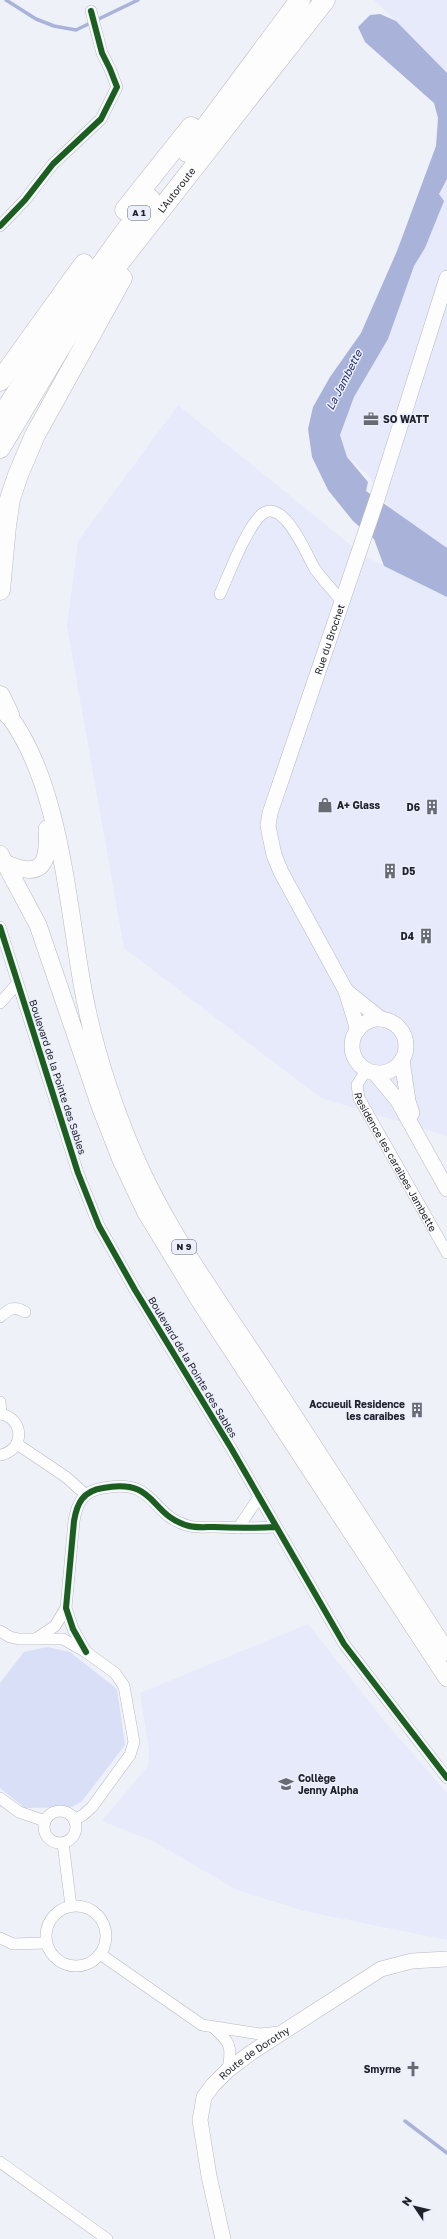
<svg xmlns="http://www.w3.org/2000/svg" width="447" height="2239" font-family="'Golos Text',sans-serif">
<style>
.built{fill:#e6eafa}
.green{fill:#d8dff6}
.water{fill:#a9b3da}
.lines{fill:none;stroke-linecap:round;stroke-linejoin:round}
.stream{stroke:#a9b3da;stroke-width:3.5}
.street-casing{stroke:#b7b9bf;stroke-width:12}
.secondary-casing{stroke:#b7b9bf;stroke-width:16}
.primary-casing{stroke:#b7b9bf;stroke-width:18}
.highway-casing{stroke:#b7b9bf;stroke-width:21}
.street{stroke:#fdfdfe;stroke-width:11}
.secondary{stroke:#fdfdfe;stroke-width:15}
.primary{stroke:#fdfdfe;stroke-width:17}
.highway{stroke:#fdfdfe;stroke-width:20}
.cycleway-casing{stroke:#ebeffc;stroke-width:8}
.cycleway{stroke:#1b5e20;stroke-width:6}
.labels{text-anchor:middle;stroke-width:3;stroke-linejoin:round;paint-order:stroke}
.shield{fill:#ebeffc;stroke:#5e606a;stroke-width:1}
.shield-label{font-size:9px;font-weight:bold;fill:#21232b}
.street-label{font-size:10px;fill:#21232b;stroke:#ebeffc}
.poi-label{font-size:10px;font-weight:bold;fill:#21232b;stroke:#ebeffc;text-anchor:start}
.water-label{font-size:11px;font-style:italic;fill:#262f6d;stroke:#ebeffc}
</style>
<rect width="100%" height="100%" fill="#eff1f8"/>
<path class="built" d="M374,0H447V73L396,21Z
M447,179V548L391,510L368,475L347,457L340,435L354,397L388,339L414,266L425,248L444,201L439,194Z
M178,405L363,555L447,597V1136L321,1098L124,948L67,626L78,541Z
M308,1624L386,1723L447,1793V1940L304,1911L237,1890L153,1841L102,1821L148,1766L149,1750L140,1693Z"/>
<path class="green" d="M47,1647L70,1652L117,1689L125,1745L82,1801L72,1807L25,1808L0,1788V1683L24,1652Z"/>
<path class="water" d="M380,14L396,21L447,73V179L439,194L444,201L425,248L414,266L388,339L354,397L340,435L347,457L368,482L366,491L447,548V597L384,566L374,539L353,521L328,490L312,457L308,429L313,407L330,377L361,333L397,251L436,146L438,118L434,103L365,42L358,27L370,15Z"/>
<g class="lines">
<path class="stream" d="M6,0L36,19L54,26L76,30L138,0
M405,2121L447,2153"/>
<g class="street-casing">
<g id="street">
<path d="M0,226L25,200L53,164L101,119L117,87L110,69L102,53L91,11"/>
<path d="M220,594C229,574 246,529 261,515C283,495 307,556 315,569C323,580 332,590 341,600"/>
<path d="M0,927L78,1173L99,1226L135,1290L231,1448L344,1644L447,1778"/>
<path d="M0,1003L17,984"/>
<path id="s1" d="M366,1070L357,1085L359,1098L447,1253"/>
<path d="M0,1317C9,1309 14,1305 25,1312"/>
<path d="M0,1402L1,1414"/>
<path d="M0,1414C25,1418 25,1451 0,1455"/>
<path d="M17,1444L66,1477L85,1494"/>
<path d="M238,1528L259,1497"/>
<path d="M0,1631L10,1637L19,1639H63L86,1652L115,1673L124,1686L134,1742L130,1755L92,1807L83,1815L74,1820"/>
<path d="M37,1638L55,1626L66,1608"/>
<path d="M86,1652L73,1629L66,1608L74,1521C77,1503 83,1491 103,1488C158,1478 148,1515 189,1526C197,1528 206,1527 214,1527C234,1528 254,1528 275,1527"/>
<path d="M0,1798L19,1812L45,1821"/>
<circle cx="60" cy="1827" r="16"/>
<path d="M63,1843L71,1906"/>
<circle cx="76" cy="1936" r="30"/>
<path d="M0,1938L13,1944L46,1943"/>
<path d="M100,1954L202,2025L260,2034L280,2032"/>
<path d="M214,2028C231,2043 232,2047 228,2070"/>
<path d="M0,2162L107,2239"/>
</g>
</g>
<g class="secondary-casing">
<g id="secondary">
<path d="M346,991L381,1019"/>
<circle cx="379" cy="1046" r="27"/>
<path id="s2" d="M358,1030L346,991L281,872L274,855L268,826L270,813L377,499L447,278"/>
<path d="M402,1060L408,1101L412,1113"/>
<path d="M375,1073L398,1101L447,1189"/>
<path id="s3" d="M223,2239L209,2176L200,2120L204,2097L213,2085L228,2070L252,2052L381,1969L412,1961L447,1959"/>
</g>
</g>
<g class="primary-casing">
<path id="primary" d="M1,706C60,773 67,903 83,989C93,1044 111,1100 133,1152C166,1230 218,1300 264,1370C326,1464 386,1558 447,1652
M0,854L38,925L101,1109L121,1160L145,1211L201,1303L447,1678
M7,864C43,879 49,863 47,829"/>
</g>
<g class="highway-casing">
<g id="highway">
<path d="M187,152L300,0"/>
<path d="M125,210L191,127"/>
<path d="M0,381L84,264"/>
<path d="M0,419C47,343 95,269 150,199"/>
<path id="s4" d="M0,448L64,341L119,263L325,0"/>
<path d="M0,590L6,526L10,499L18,475L35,435L122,278"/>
<path d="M0,696L9,715"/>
</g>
</g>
<use href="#street" class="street"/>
<use href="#secondary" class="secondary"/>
<use href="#primary" class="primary"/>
<use href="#highway" class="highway"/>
<g class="cycleway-casing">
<path id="cycleway" d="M0,226L25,200L53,164L101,119L117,87L110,69L102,53L91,11
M0,927L78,1173L99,1226L135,1290L231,1448L344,1644L447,1778
M86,1652L73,1629L66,1608L74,1521C77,1503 83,1491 103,1488C158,1478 148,1515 189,1526C197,1528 206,1527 214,1527C234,1528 254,1528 275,1527"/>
</g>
<use href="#cycleway" class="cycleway"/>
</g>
<defs>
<g id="office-bare" transform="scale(1.2)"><path d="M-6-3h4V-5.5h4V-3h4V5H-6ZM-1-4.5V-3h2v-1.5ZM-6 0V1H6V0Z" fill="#696b73" stroke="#ebeffc" stroke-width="2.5" paint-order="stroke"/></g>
<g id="shop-bare" transform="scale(1.2)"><path d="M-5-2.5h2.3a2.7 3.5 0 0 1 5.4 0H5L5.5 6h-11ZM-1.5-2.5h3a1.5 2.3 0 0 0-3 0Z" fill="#696b73" stroke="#ebeffc" stroke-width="2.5" paint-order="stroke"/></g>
<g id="building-bare" transform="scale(1.2)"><path d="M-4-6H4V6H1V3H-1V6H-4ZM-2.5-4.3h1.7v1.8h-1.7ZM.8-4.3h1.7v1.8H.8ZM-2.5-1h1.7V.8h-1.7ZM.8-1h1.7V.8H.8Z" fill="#696b73" stroke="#ebeffc" stroke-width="2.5" paint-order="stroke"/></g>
<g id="school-bare" transform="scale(1.2)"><path d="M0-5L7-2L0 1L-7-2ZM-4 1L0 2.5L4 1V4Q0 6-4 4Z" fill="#696b73" stroke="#ebeffc" stroke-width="2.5" paint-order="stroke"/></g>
<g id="church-bare" transform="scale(1.2)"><path d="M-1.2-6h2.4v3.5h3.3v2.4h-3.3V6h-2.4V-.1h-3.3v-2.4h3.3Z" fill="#696b73" stroke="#ebeffc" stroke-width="2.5" paint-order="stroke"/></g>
</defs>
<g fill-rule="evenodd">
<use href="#office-bare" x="371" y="419"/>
<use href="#shop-bare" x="325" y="805"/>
<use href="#building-bare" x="432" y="807"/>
<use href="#building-bare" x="390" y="871"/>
<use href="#building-bare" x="426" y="936"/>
<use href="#building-bare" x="417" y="1410"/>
<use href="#school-bare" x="286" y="1784"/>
<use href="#church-bare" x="413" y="2069"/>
</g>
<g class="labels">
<g class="shield">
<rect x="128" y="206" width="22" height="14" rx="3"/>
<rect x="172" y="1240" width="24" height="14" rx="3"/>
</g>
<g class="shield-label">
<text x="139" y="216">A 1</text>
<text x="184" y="1250">N 9</text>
</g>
<g class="street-label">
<text dy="4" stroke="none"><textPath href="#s4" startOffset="313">L'Autoroute</textPath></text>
<text dy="4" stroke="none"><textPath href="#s2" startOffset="421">Rue du Brochet</textPath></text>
<text transform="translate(58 1077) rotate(72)" y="4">Boulevard de la Pointe des Sables</text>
<text dy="4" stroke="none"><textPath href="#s1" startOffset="104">Residence les caraibes Jambette</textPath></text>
<text transform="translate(193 1367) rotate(59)" y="4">Boulevard de la Pointe des Sables</text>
<text dy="4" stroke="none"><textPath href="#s3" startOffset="212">Route de Dorothy</textPath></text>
</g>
<g class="poi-label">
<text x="383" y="423">SO WATT</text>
<text x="337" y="809">A+ Glass</text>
<text x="420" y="811" text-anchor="end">D6</text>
<text x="402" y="875">D5</text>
<text x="414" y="940" text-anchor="end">D4</text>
<text x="405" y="1408" text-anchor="end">Accueuil Residence<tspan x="405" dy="12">les caraibes</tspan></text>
<text x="298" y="1782">Collège<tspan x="298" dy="12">Jenny Alpha</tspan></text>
<text x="401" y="2073" text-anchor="end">Smyrne</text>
</g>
<g class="water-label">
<text transform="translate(344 380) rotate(-63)" y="4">La Jambette</text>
</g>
</g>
<g transform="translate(415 2207) rotate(305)" stroke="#ebeffc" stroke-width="3" paint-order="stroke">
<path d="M0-3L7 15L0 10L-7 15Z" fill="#21232b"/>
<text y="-6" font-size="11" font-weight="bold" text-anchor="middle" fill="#21232b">N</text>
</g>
</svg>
